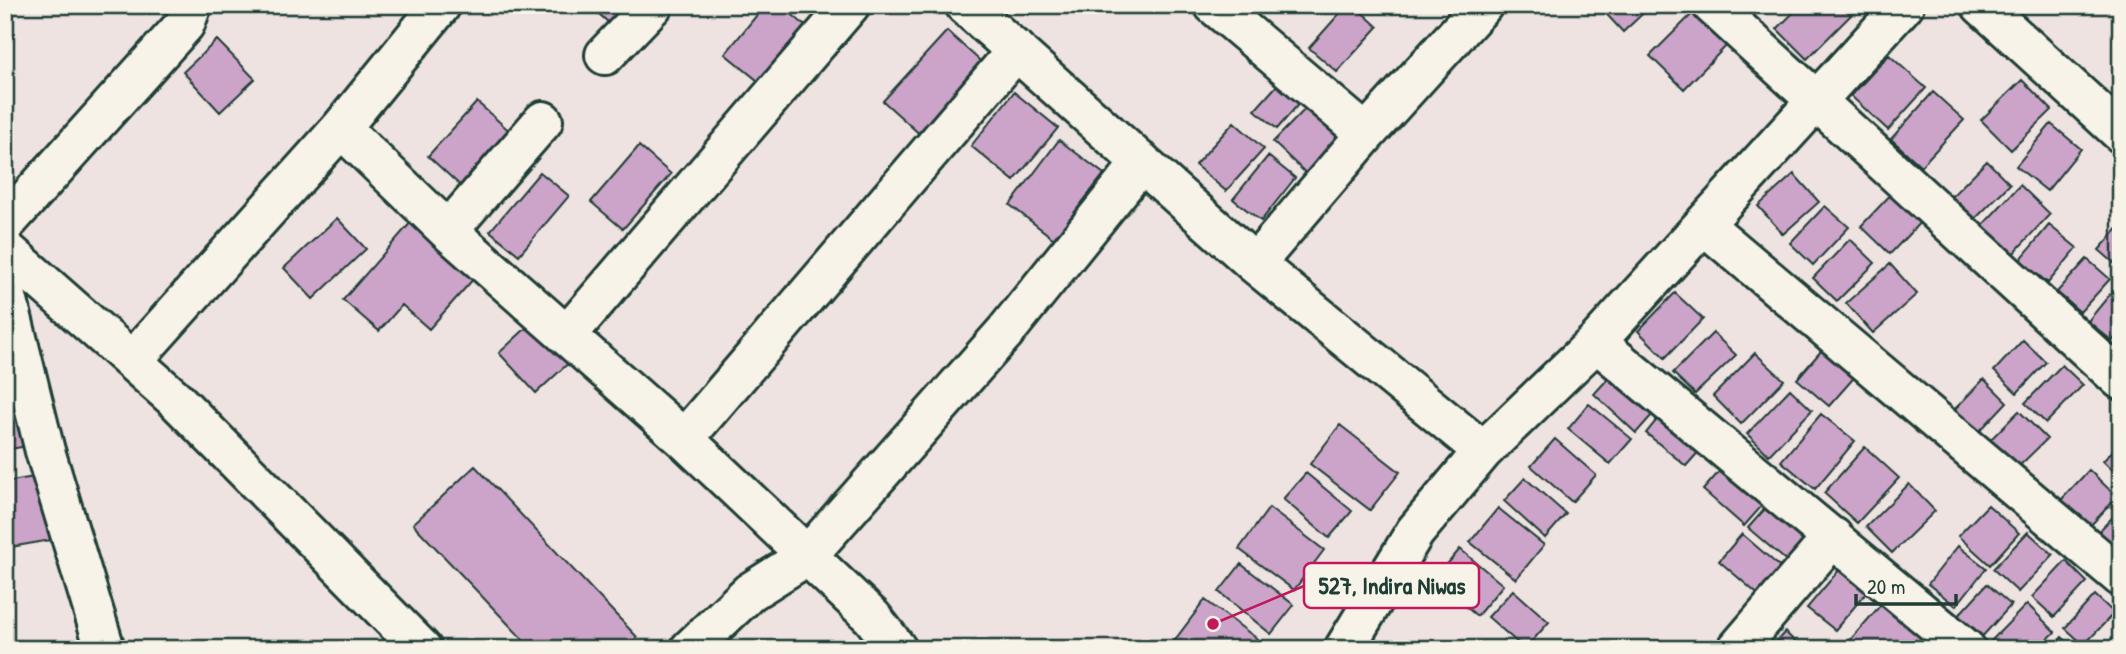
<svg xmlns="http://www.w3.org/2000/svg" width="2126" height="654" font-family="'Patrick Hand',sans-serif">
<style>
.building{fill:#cda4c9;stroke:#1f3d34;stroke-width:2}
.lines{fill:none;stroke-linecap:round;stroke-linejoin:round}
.minor-casing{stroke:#1f3d34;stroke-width:44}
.minor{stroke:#f7f3e8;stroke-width:38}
.leader{fill:none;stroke:#c2185b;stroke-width:2.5}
.callout-dot{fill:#c2185b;stroke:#f7f3e8;stroke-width:2.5}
.callout{fill:#f7f3e8;stroke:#c2185b;stroke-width:2.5}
.callout-label{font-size:24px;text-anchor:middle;font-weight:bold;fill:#1f3d34}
</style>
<rect width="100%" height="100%" fill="#efe3e2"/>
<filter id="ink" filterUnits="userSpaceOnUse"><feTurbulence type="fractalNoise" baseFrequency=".0143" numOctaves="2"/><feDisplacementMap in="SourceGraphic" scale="14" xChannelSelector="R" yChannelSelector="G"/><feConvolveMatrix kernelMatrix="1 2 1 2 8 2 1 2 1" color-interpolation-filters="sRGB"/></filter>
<g filter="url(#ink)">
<path class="building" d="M589,5H644L619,32Z
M765,5H781L815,34L768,89L725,54Z
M808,5H839L826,21Z
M1018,5H1037L1028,15Z
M1347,5H1354L1378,27L1337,72L1309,48Z
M1598,5H1652L1623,32Z
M1801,5H1841L1851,15L1807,59L1777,29Z
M1700,6L1733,39L1684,89L1650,56Z
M947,31L988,68L924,138L883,101Z
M217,40L255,79L220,112L183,72Z
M1889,55L1926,88L1888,130L1851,96Z
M1287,74L1308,93L1277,129L1255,110Z
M2022,80L2052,110L2011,150L1981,120Z
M1014,92L1058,128L1014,181L971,146Z
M1933,92L1964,120L1921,166L1891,139Z
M1318,96L1356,132L1312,179L1273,142Z
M477,102L513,134L464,189L428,156Z
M1234,122L1264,149L1226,191L1195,165Z
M2051,124L2081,149L2047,191L2016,166Z
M1059,140L1104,174L1054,239L1010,205Z
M639,146L671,174L623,229L591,202Z
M1268,156L1295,178L1261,221L1233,199Z
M1987,161L2010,184L1974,220L1951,197Z
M540,172L569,196L519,255L490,231Z
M1794,174L1819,202L1783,234L1758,206Z
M2020,185L2050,214L2011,256L1980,228Z
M1896,189L1926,216L1890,254L1861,226Z
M1825,206L1849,227L1813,265L1790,243Z
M419,213L483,268L429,329L402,305L379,331L343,300Z
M337,218L366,249L313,299L284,268Z
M2049,225L2077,248L2048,283L2020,260Z
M2121,225V269L2099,250Z
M1850,239L1875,263L1837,301L1813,278Z
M2087,259L2110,279L2080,312L2057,292Z
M1890,264L1917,294L1873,333L1846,303Z
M2116,287L2121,291V331L2112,341L2088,321Z
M1675,293L1703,319L1665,358L1638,331Z
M536,319L573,359L536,393L499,353Z
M1713,333L1736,355L1695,394L1673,373Z
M1834,336L1866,364L1829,406L1797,379Z
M2023,340L2046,362L2017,393L1994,371Z
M1755,353L1784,380L1741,424L1713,396Z
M2062,365L2083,385L2046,423L2025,403Z
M5,366L27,446L5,450Z
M1617,369L1659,407L1636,433L1594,394Z
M1984,379L2007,402L1975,436L1950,414Z
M1790,389L1812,410L1769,455L1747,434Z
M1589,404L1632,439L1610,464L1568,429Z
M1668,406L1709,440L1686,466L1646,433Z
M2019,411L2047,439L2011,474L1984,446Z
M1821,414L1855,441L1815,489L1781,461Z
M1340,425L1400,472L1370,510L1310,464Z
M1555,439L1596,475L1572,502L1531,466Z
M2121,442V478L2103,461Z
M1865,447L1899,478L1857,523L1824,493Z
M1726,464L1767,500L1744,526L1703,490Z
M475,466L637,637L624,649H532L413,524Z
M2089,470L2117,497L2090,526L2061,500Z
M1306,473L1352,511L1329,538L1283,499Z
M40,476L51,540L5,548V482Z
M1525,478L1566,514L1545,538L1504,501Z
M1909,484L1935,511L1892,553L1866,527Z
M1771,502L1812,537L1789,563L1748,528Z
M1988,505L2019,533L1990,565L1958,536Z
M1269,508L1324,550L1294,590L1239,549Z
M1498,508L1544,545L1516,579L1470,542Z
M2121,509V557L2096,534Z
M2028,532L2053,555L2018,592L1993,569Z
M1742,534L1785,571L1762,598L1719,561Z
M1958,546L1986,568L1956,606L1928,584Z
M1460,549L1503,585L1477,616L1434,580Z
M2066,561L2087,582L2054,617L2032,597Z
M1241,564L1294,605L1271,634L1219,592Z
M1844,564L1872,586L1835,630L1807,608Z
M1987,584L2011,605L1979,640L1955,619Z
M1513,590L1549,622L1525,649L1488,617Z
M2095,595L2114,613L2084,645L2065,628Z
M1205,600L1271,649H1168Z
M1885,600L1940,649L1844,647Z
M2027,604L2055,632L2038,649H1999L1991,641Z
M1785,632L1803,649H1769Z
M2062,637L2075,649H2051Z"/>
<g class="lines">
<g class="minor-casing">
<path id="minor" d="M965,5L1255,264L1483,451
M1214,5L1366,134
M1712,5L2121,380
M1981,5L2121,133
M605,55L653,5
M341,128L448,231L684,439L872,617L897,649
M5,224L185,24L192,5
M1704,225L2121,577
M448,231L543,121
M5,249L175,399L422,649
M1255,264L1366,134L1483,5
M5,289L45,451L105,649
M567,335L850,5
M1596,342L1966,649
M132,361L341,128L441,5
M684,439L1017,50
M690,649L750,592L807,556L1006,331L1142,162
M1344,649L1415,532L1483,451L1596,342L1904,5
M1737,649L1833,537"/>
</g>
<use href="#minor" class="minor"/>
</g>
</g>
<path class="leader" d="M1213 624L1304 586"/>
<circle class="callout-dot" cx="1213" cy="624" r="7"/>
<rect class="callout" x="1304" y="563" width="175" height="45" rx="7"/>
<g class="callout-label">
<text x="1392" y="594">527, Indira Niwas</text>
</g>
<rect width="2126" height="654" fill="none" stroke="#f7f3e8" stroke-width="28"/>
<rect x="14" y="14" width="2098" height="626" fill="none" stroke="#1f3d34" stroke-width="2.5" filter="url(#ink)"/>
<path d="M1856 594v10h100v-10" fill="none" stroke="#1f3d34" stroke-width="3.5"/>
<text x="1867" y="594" font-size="21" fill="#1f3d34" stroke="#f7f3e8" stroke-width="5" paint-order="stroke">20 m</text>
</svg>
